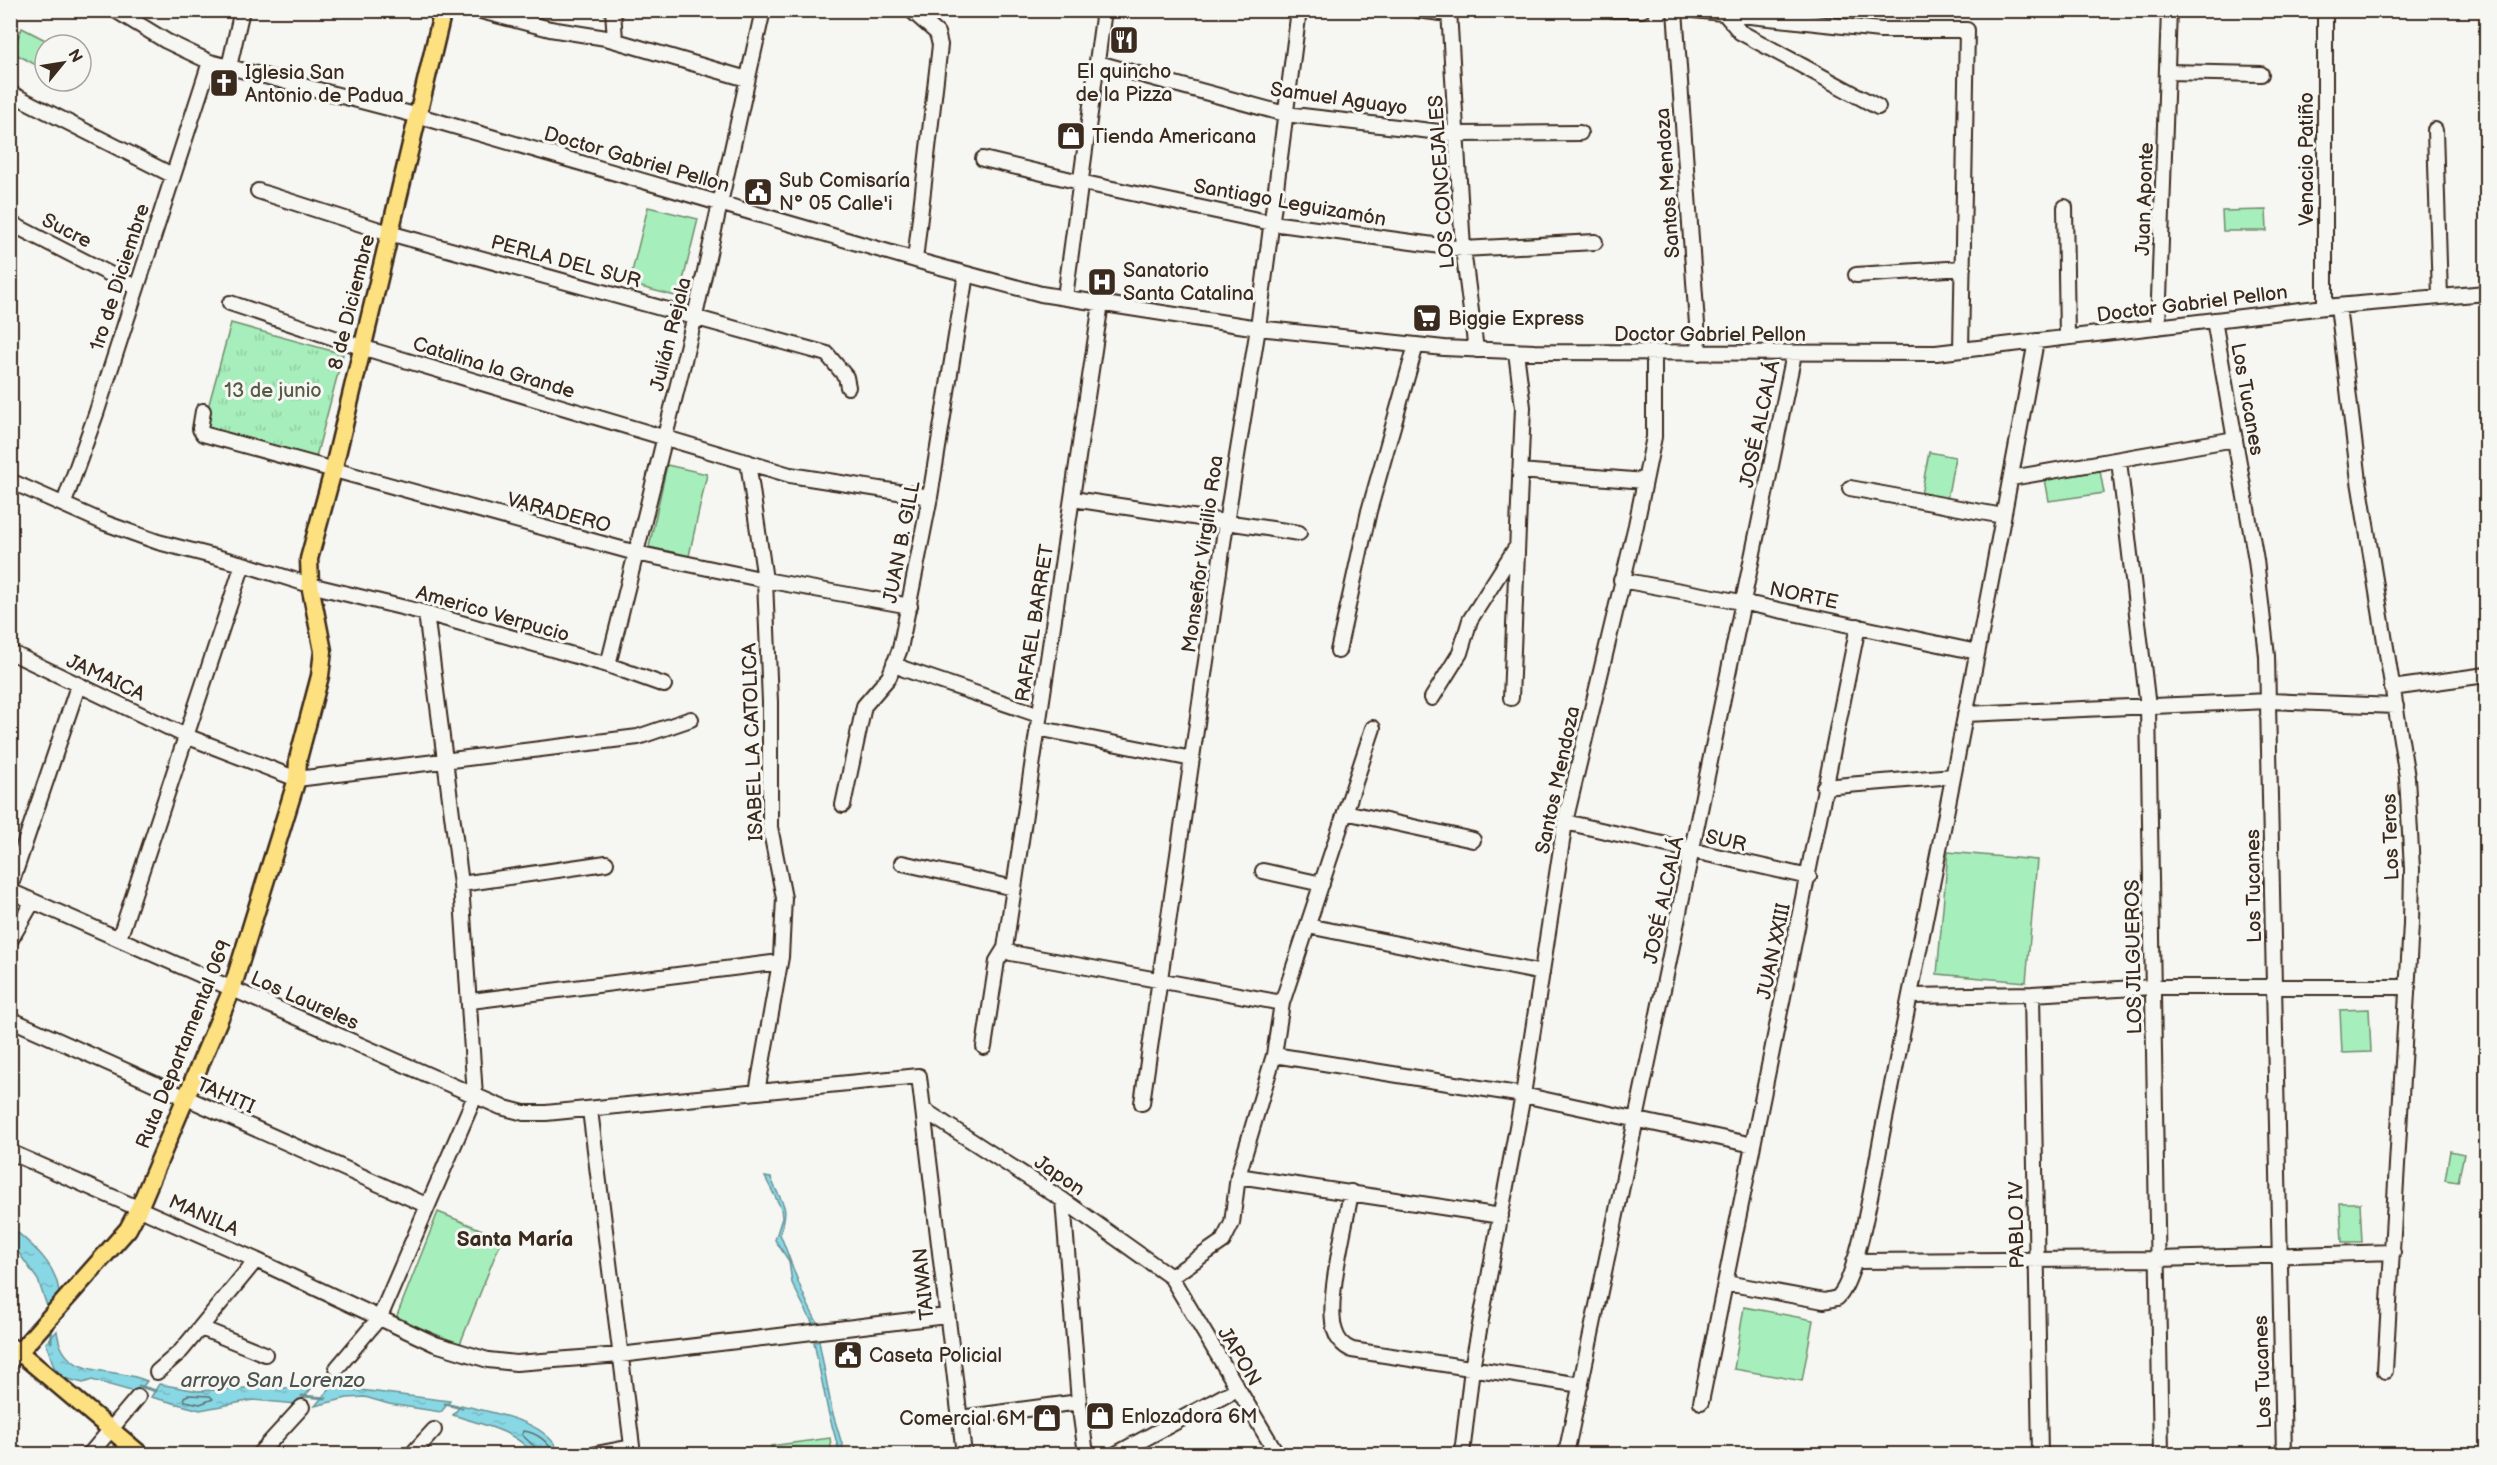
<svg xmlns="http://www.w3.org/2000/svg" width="2497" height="1465" font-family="'Balsamiq Sans',sans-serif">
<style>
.grass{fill:#a6eebb;stroke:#708c6c;stroke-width:1.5}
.park{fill:url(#park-tufts);stroke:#708c6c;stroke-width:1.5}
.water{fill:url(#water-ripples);stroke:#699295;stroke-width:1.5}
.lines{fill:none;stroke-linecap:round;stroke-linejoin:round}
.shore{stroke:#5a6f6d;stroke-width:1.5}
.stream{stroke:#699295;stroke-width:3}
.minor-casing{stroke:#3b2a1e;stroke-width:18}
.major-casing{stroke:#3b2a1e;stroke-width:21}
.minor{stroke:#f6f6f2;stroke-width:14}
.major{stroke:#fde080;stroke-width:16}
.labels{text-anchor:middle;stroke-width:6;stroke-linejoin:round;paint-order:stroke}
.poi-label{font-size:20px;fill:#3b2a1e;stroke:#f6f6f2;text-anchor:start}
.street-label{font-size:20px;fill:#3b2a1e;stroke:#f6f6f2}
.park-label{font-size:20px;fill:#565b45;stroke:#f6f6f2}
.neighbourhood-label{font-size:21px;font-weight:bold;fill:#3b2a1e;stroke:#f6f6f2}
.water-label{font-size:21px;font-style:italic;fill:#4e5550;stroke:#f6f6f2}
</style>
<defs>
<pattern id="park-tufts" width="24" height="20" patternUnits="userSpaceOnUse" patternTransform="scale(1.5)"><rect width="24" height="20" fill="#a6eebb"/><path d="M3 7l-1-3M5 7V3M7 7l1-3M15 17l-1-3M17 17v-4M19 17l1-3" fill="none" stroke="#90cca0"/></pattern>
<pattern id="water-ripples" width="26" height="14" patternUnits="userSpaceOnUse" patternTransform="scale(1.5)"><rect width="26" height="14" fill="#88d7e4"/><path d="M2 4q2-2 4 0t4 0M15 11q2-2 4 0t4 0" fill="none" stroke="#76b9c3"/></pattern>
</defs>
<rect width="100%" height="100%" fill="#f6f6f2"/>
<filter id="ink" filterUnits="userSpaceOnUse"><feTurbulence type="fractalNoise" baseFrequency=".0167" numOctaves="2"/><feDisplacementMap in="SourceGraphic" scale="12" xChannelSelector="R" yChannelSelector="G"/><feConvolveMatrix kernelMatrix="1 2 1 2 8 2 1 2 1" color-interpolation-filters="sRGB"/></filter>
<g filter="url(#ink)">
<path class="grass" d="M22,28L55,45H45V70L12,52Z
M648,207L698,219L679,297L629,284Z
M2266,210L2267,231H2223L2222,211Z
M1929,452L1955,457L1947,500L1921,495Z
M667,465L707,474L689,556L649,547Z
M2100,471L2104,493L2049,501L2045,479Z
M1948,852L2037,860L2026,982L1937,974Z
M2369,1009L2371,1052L2342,1053L2340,1010Z
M2450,1151L2464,1154L2458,1182L2445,1180Z
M2340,1203H2360L2362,1242H2342Z
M438,1212L502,1238L460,1344L396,1318Z
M1744,1307L1813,1320L1802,1381L1734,1369Z
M830,1438L832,1454H772L771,1446Z"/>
<path class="park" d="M231,323L343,354L316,457L203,426Z"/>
<path class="water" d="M765,1177L771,1178C781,1206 791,1201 780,1234C793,1266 802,1298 820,1327L815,1328L792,1283L789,1261L775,1240L782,1218L781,1208Z
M11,1227C31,1244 57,1264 59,1293L47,1306L38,1280L11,1242Z
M57,1331C63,1382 113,1365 147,1381L138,1393L92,1380L83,1383L64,1378L54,1367L46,1343Z
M819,1341L832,1411L845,1454H840L828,1411L814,1342Z
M334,1383L344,1388L450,1401L441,1412L389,1404L365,1397L347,1398L315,1406Z
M159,1384L198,1391L261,1387L311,1389L298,1404L253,1400L200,1410L151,1397Z
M461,1405C493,1413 547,1420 560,1454H533C515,1430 480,1424 453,1415Z"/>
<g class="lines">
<path class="shore" d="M188,1395L210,1396L213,1399L200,1404L185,1401L184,1397Z
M537,1454L536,1448L522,1435L523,1431C536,1432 549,1442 554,1454"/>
<path class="stream" d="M51,1342V1325
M139,1386L156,1391
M302,1396L326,1398
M445,1404L462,1408"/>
<g class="minor-casing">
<path id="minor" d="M115,10L166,41L210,62L419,116L926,263L1041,294L1258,328L1444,348L1534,352L1936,353L2325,307L2486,293
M477,10L550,29L606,38L747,79
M613,10L615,40
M911,10L937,33L940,45L915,260
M1417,10L1449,14
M1449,10L1463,249L1476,350
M1613,10H1642
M1675,10L1699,353
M1694,10L1880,30H1967L1961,350
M1725,14L1740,32L1878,107
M1098,63L1285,114L1457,134L1580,133
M229,67L242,10
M2168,72L2261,74
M10,93L172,175
M2435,130L2440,297
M983,159L1080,182L1272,223L1463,249L1595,242
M258,191L389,233L827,354L846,377L848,387
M2065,207L2067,337
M10,223L137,288
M1856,275L1963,268
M1065,297L1104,10
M230,303L361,347L790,475L930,497
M2338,306L2359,481L2407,777L2412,869L2411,924L2385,1371
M2325,307V10
M2214,320L2256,560L2267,656L2284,1454
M2158,327L2169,10
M203,411L200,429L203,434L636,553L765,580L910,606
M2119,461L2148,707L2161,1454
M748,462L765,580L770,702V827L784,898L781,957L757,1092
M1520,471L1645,481
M2011,478L2235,439
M10,481L105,523L158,542L243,564L310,585L426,613L608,665L664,685
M1850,488L2003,516
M1073,499L1299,533
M64,503L96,414L210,62
M1621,580L1741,602L1977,652
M1338,651L1369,511L1416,345
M10,652L186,736L297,779L638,737L691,719
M894,663L904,669L1039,715
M608,665L695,316L763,10
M2392,688L2486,675
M1432,698L1460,653L1470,620L1515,549
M1511,698L1523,407L1516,352
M1965,714L2269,701L2396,706
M1037,728L1192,759
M1824,787L1953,776
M843,805L864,706L889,677L900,649L930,497L966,274
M1345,812L1473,840
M1565,822L1809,877
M902,863L1014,888
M1263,871L1322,884
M461,884L606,863
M10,887L78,686
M10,891L501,1107L524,1113H546L919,1076L964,1454
M1308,926L1542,973
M119,939L243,564
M10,941L33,901
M1005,948L1011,953L1282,1003
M2032,994L2040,1454
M1910,996L2032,994L2153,987H2408
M471,1001L780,962
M10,1019L426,1205
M984,1047L997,961L1005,948L1101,303
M1274,1055L1523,1095L1753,1145
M1142,1103L1226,523L1258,328L1299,10
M590,1110L633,1454
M924,1110L1063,1200L1171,1277L1277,1454
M10,1152L256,1260L435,1344L488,1360L516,1363L620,1355L946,1316
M1238,1176L1501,1216
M1351,1192C1346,1224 1325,1302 1335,1331C1338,1341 1343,1346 1352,1350L1581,1385
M1063,1200L1079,1402L1086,1454
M1854,1261L2159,1259L2393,1252
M1171,1277L1223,1241L1232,1223L1238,1176L1274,1055L1282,1003L1373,728
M1726,1283L1824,1301L1837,1298C1859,1280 1877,1156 1884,1124C1937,863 1988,602 2036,341
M201,1328L265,1354
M10,1345L19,1352L10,1362
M337,1368L380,1317L475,1096L461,884L426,613
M157,1372L181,1351L256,1260
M1701,1402L1858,626
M960,1418L1079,1402
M90,1454L138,1397
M259,1454L302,1407
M412,1454L434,1430
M596,1454L632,1447
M1116,1454L1237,1389
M1462,1454L1472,1368L1523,1095L1565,822L1636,525L1654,437V353
M1566,1454C1645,1088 1716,720 1794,354"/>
</g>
<g class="major-casing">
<path id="major" d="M140,1454L19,1352L128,1229L139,1208L232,989L297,779L298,759L320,676L323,651L310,585L309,559L333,471L443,10"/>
</g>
<use href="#minor" class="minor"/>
<use href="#major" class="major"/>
</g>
</g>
<defs>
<g id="restaurant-square" transform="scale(1.5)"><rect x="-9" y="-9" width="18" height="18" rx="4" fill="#3b2a1e" stroke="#f6f6f2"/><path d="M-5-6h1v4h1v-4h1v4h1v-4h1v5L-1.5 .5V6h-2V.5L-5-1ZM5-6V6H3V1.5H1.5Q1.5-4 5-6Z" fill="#fff"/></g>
<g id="church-square" transform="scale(1.5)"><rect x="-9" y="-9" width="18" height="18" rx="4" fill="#3b2a1e" stroke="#f6f6f2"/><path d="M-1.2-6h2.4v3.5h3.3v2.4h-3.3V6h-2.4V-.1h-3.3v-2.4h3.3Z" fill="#fff"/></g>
<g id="shop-square" transform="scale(1.5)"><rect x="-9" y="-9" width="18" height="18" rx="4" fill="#3b2a1e" stroke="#f6f6f2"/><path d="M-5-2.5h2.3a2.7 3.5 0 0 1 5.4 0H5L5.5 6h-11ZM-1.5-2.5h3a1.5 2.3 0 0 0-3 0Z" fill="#fff"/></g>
<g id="civic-square" transform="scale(1.5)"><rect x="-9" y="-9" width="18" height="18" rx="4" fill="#3b2a1e" stroke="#f6f6f2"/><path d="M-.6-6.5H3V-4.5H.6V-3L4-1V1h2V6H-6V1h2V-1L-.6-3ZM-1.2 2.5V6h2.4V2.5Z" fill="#fff"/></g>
<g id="hospital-square" transform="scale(1.5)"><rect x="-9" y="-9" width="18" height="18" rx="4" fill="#3b2a1e" stroke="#f6f6f2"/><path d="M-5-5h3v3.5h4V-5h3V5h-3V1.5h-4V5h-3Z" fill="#fff"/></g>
<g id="supermarket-square" transform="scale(1.5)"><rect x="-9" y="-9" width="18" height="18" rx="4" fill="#3b2a1e" stroke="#f6f6f2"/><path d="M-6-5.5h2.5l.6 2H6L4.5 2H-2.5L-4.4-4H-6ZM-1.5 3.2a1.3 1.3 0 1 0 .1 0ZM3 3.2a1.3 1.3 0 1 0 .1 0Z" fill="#fff"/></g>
</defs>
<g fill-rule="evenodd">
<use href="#restaurant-square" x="1124" y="40"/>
<use href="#church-square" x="224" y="83"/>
<use href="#shop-square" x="1071" y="136"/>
<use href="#civic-square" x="758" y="192"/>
<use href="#hospital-square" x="1102" y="282"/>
<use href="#supermarket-square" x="1427" y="318"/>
<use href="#civic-square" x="848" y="1355"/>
<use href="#shop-square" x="1100" y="1416"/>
<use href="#shop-square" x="1047" y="1418"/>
</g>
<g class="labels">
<g class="poi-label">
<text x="1124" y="78" text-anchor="middle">El quincho<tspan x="1124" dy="23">de la Pizza</tspan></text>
<text x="245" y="79">Iglesia San<tspan x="245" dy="23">Antonio de Padua</tspan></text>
<text x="1092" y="143">Tienda Americana</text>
<text x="779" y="187">Sub Comisaría<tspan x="779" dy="23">N° 05 Calle'i</tspan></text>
<text x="1123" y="277">Sanatorio<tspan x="1123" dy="23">Santa Catalina</tspan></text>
<text x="1448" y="325">Biggie Express</text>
<text x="869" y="1362">Caseta Policial</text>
<text x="1121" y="1423">Enlozadora 6M</text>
<text x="1026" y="1425" text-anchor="end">Comercial 6M</text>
</g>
<g class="street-label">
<text transform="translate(1339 98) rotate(8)" y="7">Samuel Aguayo</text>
<text transform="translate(637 159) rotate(16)" y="7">Doctor Gabriel Pellon</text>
<text transform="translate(2306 159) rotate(-90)" y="7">Venacio Patiño</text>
<text transform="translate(1441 182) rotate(-94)" y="7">LOS CONCEJALES</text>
<text transform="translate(1667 183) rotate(-94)" y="7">Santos Mendoza</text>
<text transform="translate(2144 199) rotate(-88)" y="7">Juan Aponte</text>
<text transform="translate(1290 202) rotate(10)" y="7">Santiago Leguizamón</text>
<text transform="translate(67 230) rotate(27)" y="7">Sucre</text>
<text transform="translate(566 261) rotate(15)" y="7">PERLA DEL SUR</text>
<text transform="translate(119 277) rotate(-72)" y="7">1ro de Diciembre</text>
<text transform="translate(351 302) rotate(-76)" y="7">8 de Diciembre</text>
<text transform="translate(2192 303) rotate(-7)" y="7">Doctor Gabriel Pellon</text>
<text transform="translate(670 334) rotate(-76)" y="7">Julián Rejala</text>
<text x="1710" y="341">Doctor Gabriel Pellon</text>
<text transform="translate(494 367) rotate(17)" y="7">Catalina la Grande</text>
<text transform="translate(2248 399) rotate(80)" y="7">Los Tucanes</text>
<text transform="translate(1759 424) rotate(-78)" y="7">JOSÉ ALCALÁ</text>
<text transform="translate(559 512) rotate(15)" y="7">VARADERO</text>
<text transform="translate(901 542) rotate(-79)" y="7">JUAN B. GILL</text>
<text transform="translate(1202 554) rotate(-82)" y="7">Monseñor Virgilio Roa</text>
<text transform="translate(1804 595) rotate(12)" y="7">NORTE</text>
<text transform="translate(493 613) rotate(16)" y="7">Americo Verpucio</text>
<text transform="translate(1034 623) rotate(-81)" y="7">RAFAEL BARRET</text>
<text transform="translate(106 677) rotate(25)" y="7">JAMAICA</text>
<text transform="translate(752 742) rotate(-92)" y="7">ISABEL LA CATOLICA</text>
<text transform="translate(1557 780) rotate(-78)" y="7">Santos Mendoza</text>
<text transform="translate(2390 837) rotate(-92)" y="7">Los Teros</text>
<text transform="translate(1726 840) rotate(12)" y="7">SUR</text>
<text transform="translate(2253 886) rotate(-91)" y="7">Los Tucanes</text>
<text transform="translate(1663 900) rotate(-78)" y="7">JOSÉ ALCALÁ</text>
<text transform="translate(1773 951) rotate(-78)" y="7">JUAN XXIII</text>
<text transform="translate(2133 957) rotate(-91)" y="7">LOS JILGUEROS</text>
<text transform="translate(305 1000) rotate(24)" y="7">Los Laureles</text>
<text transform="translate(183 1044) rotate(-68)" y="7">Ruta Departamental 069</text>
<text transform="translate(226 1095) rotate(24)" y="7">TAHITI</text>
<text transform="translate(1060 1175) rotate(34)" y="7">Japon</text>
<text transform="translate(204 1215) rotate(24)" y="7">MANILA</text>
<text transform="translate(2016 1225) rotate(-91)" y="7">PABLO IV</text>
<text transform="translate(923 1284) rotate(-96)" y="7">TAIWAN</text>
<text transform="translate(1240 1356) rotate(59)" y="7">JAPON</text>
<text transform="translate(2262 1372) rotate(-92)" y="7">Los Tucanes</text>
</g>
<g class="park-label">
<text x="273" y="397">13 de junio</text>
</g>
<g class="neighbourhood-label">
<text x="515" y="1246">Santa María</text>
</g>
<g class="water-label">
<text x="273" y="1387">arroyo San Lorenzo</text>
</g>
</g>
<rect width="2497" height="1465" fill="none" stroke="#f6f6f2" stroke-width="36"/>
<rect x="18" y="18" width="2461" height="1429" fill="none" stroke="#3b2a1e" stroke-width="2" filter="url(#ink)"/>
<g transform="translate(63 63) rotate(60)"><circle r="28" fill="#f6f6f2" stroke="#aba49d" stroke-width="1.5"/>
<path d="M0-4.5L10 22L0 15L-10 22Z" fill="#3b2a1e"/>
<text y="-9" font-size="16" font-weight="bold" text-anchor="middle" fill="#3b2a1e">N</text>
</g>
</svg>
